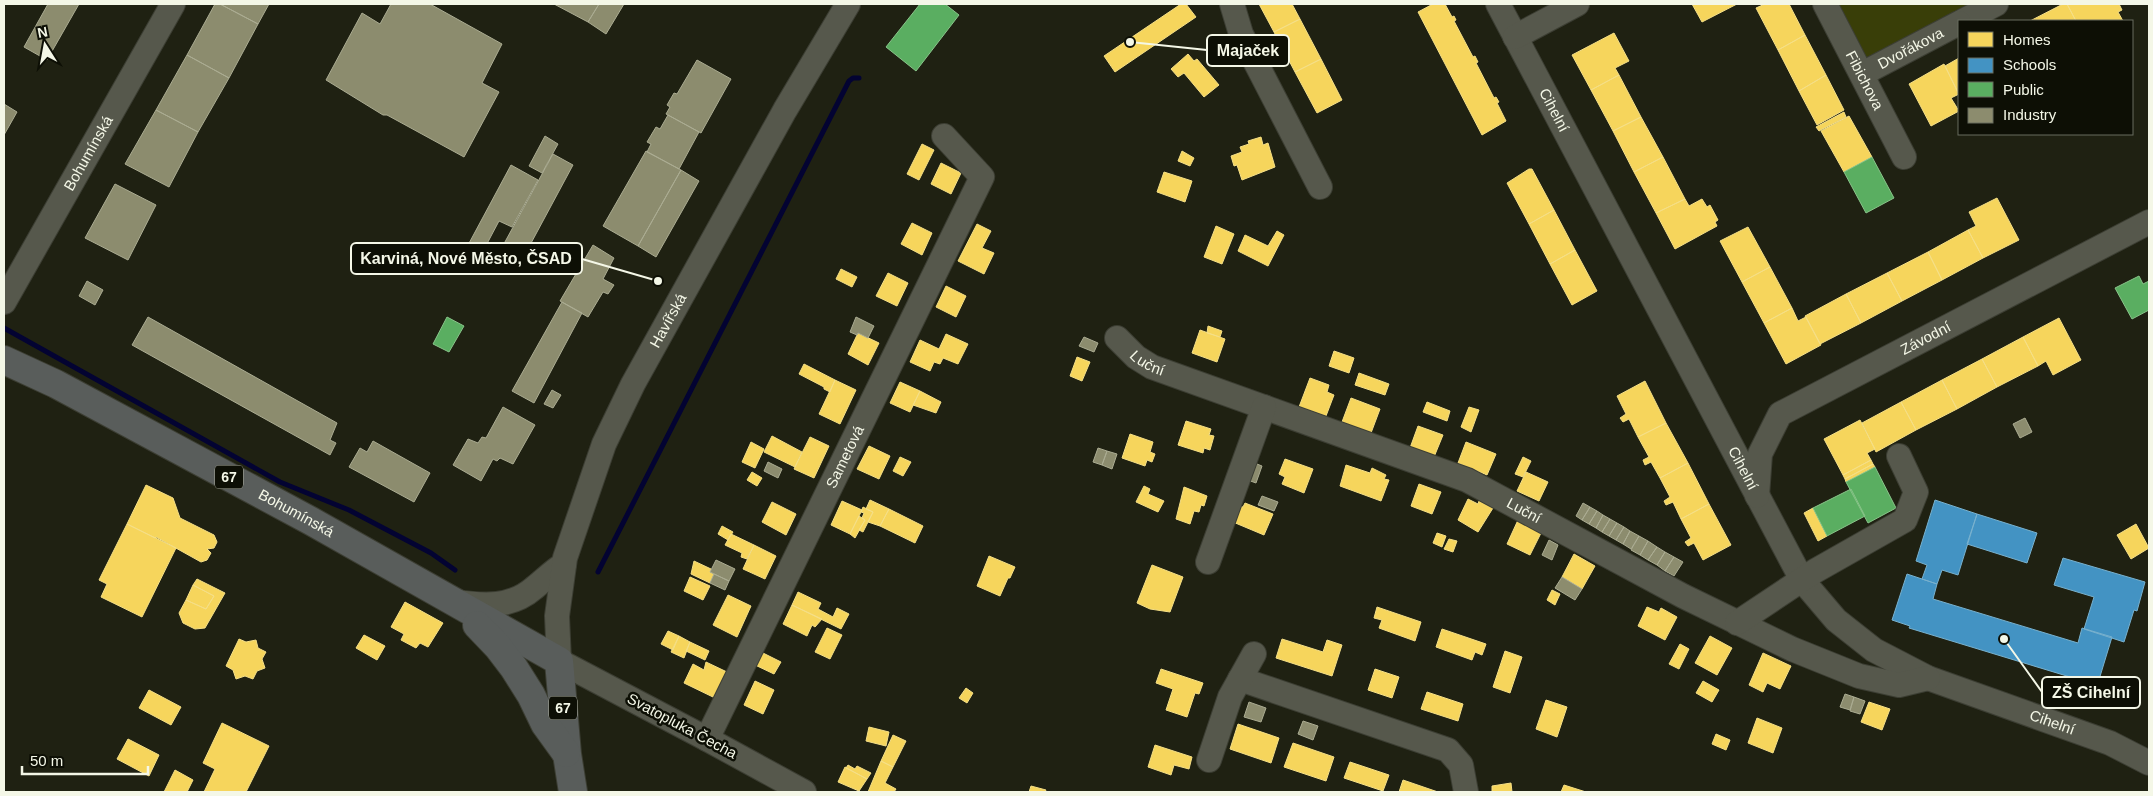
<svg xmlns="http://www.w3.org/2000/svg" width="2153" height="796" font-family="Helvetica,sans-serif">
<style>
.green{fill:#393e08}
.homes{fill:#f6d55c;stroke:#f5df86}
.schools{fill:#4393c3;stroke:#78b1ce}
.public{fill:#5aae61;stroke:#88c489}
.industry{fill:#8c8c6e;stroke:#abac92}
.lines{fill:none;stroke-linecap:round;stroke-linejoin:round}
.stream{stroke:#030332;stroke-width:5}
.minor-casing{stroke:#3c3e33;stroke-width:26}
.major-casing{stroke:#3c3e33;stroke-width:30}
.minor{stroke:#56584c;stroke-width:24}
.major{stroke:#595d5b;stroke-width:28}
.labels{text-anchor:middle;stroke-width:5;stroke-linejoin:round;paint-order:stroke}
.shield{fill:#0d0f05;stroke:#afb1a3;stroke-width:1}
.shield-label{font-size:14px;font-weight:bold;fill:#f4f7e7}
.street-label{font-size:15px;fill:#f4f7e7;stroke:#0d0f05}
.leader{fill:none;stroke:#f4f7e7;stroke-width:2}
.callout-dot{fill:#f4f7e7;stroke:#0d0f05;stroke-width:2}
.callout{fill:#0d0f05;stroke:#f4f7e7;stroke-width:2}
.callout-label{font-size:16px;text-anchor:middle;font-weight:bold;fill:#f4f7e7}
</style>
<rect width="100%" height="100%" fill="#1f2112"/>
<path class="green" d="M1836,4H1979L1867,62Z"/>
<path class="homes" d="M1181,4H1186L1196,17L1115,72L1104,56Z
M1259,4H1292L1300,19L1274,32Z
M1433,4H1445L1452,17L1454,16L1456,20L1454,21L1473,57L1475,56L1478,62L1476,63L1494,98L1496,97L1499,102L1497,103L1506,121L1482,135L1418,12Z
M1692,4H1737L1702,22Z
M1765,4H1789L1805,35L1778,50L1756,8Z
M2063,4H2067L2076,21H2030Z
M2067,4H2119L2122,10L2118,12L2123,21H2076Z
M1300,19L1321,59L1295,72L1274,32Z
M1614,33L1629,61L1615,68L1619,75L1591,90L1572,55Z
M1805,35L1826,75L1799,91L1778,50Z
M1188,54L1194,61L1197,59L1219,85L1204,97L1184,73L1178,77L1171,69Z
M1959,58V95L1945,66Z
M1321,59L1342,100L1317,113L1295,72Z
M1944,64L1959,94L1951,98L1959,111L1931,126L1909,84Z
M1619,75L1641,117L1613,131L1591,90Z
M1826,75L1844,110L1817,125L1799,91Z
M1844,112L1846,117L1819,131L1816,127Z
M1849,116L1872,157L1844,172L1821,131Z
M1641,117L1663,157L1634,172L1613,131Z
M1261,137L1263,145L1268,143L1275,167L1242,180L1237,165L1234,166L1231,156L1242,152L1240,147L1249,144L1248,141Z
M922,144L934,150L919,180L907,174Z
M1182,151L1194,158L1190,166L1178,161Z
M1663,157L1685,199L1656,213L1634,172Z
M941,163L961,173L951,194L931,184Z
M1529,169H1532L1554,210L1529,224L1507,183Z
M1164,172L1192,181L1185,202L1157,192Z
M1997,198L2019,240L1983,258L1968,230L1976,226L1969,212Z
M1685,199L1689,206L1702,199L1707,207L1710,205L1718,220L1715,222L1717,226L1675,249L1656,213Z
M1554,210L1575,250L1550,264L1529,224Z
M912,223L932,233L922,255L901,244Z
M977,224L991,231L982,248L994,253L984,274L958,261Z
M1216,226L1234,234L1222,264L1204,257Z
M1748,227L1770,267L1742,282L1720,241Z
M1968,230L1983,258L1942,280L1928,252Z
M1277,231L1284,235L1268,266L1238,251L1245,235L1268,246Z
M1575,250L1597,291L1572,305L1550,264Z
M1928,252L1942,280L1902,301L1887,273Z
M1770,267L1792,308L1764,323L1742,282Z
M841,269L857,277L852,287L836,279Z
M888,273L908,283L897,306L876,296Z
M1887,273L1902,301L1861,323L1846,294Z
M946,286L966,296L956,317L936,307Z
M1846,294L1861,323L1820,344L1805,316Z
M1792,308L1798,321L1806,317L1821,345L1786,364L1764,323Z
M2059,318L2081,360L2053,375L2046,361L2038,366L2023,337Z
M1208,326L1222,331L1220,337L1207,333Z
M1200,330L1225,339L1217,362L1192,353Z
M858,333L879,343L868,365L848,354Z
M946,334L968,344L958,364L943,358L940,364L934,362L930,371L910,362L920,340L939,349Z
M2023,337L2038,366L1997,387L1982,359Z
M1334,351L1354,358L1349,373L1329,366Z
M1077,357L1090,362L1082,381L1070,376Z
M1982,359L1997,387L1957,409L1942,380Z
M804,364L835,380L830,392L824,389V387L799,374Z
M1359,373L1389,384L1385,395L1355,385Z
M1310,378L1329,385L1327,392L1334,395L1326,416L1299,407Z
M835,380L856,390L840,424L819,414Z
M1942,380L1957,409L1916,430L1901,402Z
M1645,381L1666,423L1638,437L1629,419L1623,422L1620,418L1626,414L1617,396Z
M900,382L920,391L910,412L890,403Z
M920,391L941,402L936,413L913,405Z
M1351,398L1380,409L1371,433L1342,422Z
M1427,402L1450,411L1447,421L1423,412Z
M1901,402L1916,430L1876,452L1862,423Z
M1469,407L1479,410L1471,432L1461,427Z
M1860,420L1875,449L1867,453L1871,460L1843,475L1824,439Z
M1186,421L1211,429L1209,435L1214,436L1210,450L1204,448L1203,453L1178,445Z
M1666,423L1688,463L1660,478L1651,462L1645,465L1643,460L1649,457L1638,437Z
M1418,426L1443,435L1434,457L1410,448Z
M1130,434L1153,442L1150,452L1155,454L1152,462L1147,460L1145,466L1122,458Z
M772,436L802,452L795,467L764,452Z
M810,437L829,446L814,478L794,469Z
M751,442L764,449L755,468L742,462Z
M1466,442L1496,454L1487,475L1458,463Z
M869,446L890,456L879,479L857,469Z
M900,457L911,462L903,476L893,471Z
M1523,457L1531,461L1523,477L1515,474Z
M1285,459L1313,469L1304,493L1282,484L1285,477L1279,474Z
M1871,460L1873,464L1845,479L1843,475Z
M1688,463L1709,504L1681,519L1673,502L1666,505L1664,501L1670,497L1660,478Z
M1873,464L1875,467L1846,482L1845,479Z
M1346,465L1370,473L1372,468L1386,475L1384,479L1389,480L1381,501L1340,486Z
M752,472L762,478L757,486L747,480Z
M1526,472L1548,482L1539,501L1517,491Z
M1419,484L1441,492L1432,514L1411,506Z
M146,485L173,498L180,518L214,535L217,542L214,548L207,549L211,553L207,560L201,562L156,537L155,538L127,524Z
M1144,486L1150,489L1148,494L1164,501L1158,512L1136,502Z
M1184,487L1207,496L1204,506L1201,505L1199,512L1194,511L1190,524L1176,519Z
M1468,499L1478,504L1479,501L1493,508L1478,532L1458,520Z
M870,500L889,509L880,526L868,522L873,512L866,509Z
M842,501L862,510L850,534L831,525Z
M772,502L796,514L786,535L762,522Z
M1245,503L1273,514L1264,535L1233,522L1238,506L1243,507Z
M1709,504L1731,545L1703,560L1694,543L1688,546L1685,542L1691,538L1681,519Z
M863,507L873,512L863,532L859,530L865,520L862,518L864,513L861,512Z
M1813,508L1827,536L1818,541L1804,513Z
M889,509L923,526L915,543L880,526Z
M859,516L865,520L855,538L850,534Z
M1518,520L1542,531L1530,555L1507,544Z
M127,524L176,548L142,617L101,597L107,584L99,580Z
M2136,524L2149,548L2131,559L2117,535Z
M722,526L733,532L728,540L718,534Z
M1437,533L1446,536L1442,547L1433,543Z
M731,534L754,545L747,559L741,557L742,553L725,545Z
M1449,539L1457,541L1453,552L1444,549Z
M754,545L776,556L765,579L743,569Z
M1574,554L1595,566L1582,589L1562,577Z
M989,556L1015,567L1010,578H1008L1000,596L977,586Z
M694,561L711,569L710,572L714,574L710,583L691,574Z
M1152,565L1183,577L1170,612L1150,609L1137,603Z
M690,577L710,586L703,600L684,591Z
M197,579L225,593L205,628L195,629L183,623L179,613L186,600L206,609L214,596L193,585Z
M193,585L214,596L206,609L186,600Z
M1552,590L1560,594L1555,605L1547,600Z
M798,592L821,603L818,609L833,617L837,608L849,614L841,629L792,605Z
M728,595L751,606L737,637L713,625Z
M405,602L443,623L428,647L420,643L416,648L401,640L404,634L391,627Z
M792,605L822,619L815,627L812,625L807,636L783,624Z
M1377,607L1421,622L1415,641L1379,628L1382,620L1374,618Z
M1647,607L1659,612L1661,608L1677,617L1665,640L1638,626Z
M827,628L842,635L830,659L815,652Z
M1442,629L1486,644L1482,655L1475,652L1472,660L1436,647Z
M668,631L679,636L673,650L661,644Z
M364,635L385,646L377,660L356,648Z
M679,636L690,642L684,658L671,652Z
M1710,636L1732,648L1717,675L1695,663Z
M239,639L246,642L256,640L258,648L266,652L262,659L265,668L257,671L253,679L245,676L236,679L233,670L226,666Z
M1282,639L1323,652L1327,640L1342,645L1332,676L1276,658Z
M690,642L709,651L705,660L686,651Z
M1680,644L1689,649L1679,669L1669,664Z
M759,651L781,662L774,674L753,664Z
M1505,651L1522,657L1510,693L1493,687Z
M1763,653L1791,666L1780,689L1767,683L1763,692L1749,685Z
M706,662L727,672L715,698L684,683L693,664L704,670Z
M1161,669L1203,683L1199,694L1195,693L1187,717L1166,710L1173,689L1156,683Z
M1375,669L1399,677L1392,698L1368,690Z
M755,681L774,690L763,714L744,705Z
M1703,681L1719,690L1712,702L1696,693Z
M966,688L973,693L967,703L959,698Z
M149,690L181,707L171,725L139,708Z
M1427,692L1463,704L1458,721L1421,709Z
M1546,700L1567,707L1557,737L1536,729Z
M1869,702L1890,709L1882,730L1861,722Z
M1757,718L1782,728L1773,753L1748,743Z
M222,723L269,746L246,792H204L215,769L203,763Z
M1238,724L1279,738L1271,763L1230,749Z
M869,727L889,732L886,746L866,741Z
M1716,734L1730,740L1726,750L1712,744Z
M893,735L906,741L893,767L881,761Z
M128,739L159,755L149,776L117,759Z
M1293,743L1334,757L1326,781L1284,767Z
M1155,745L1192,757L1189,769L1174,765L1171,775L1148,767Z
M881,761L893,767L885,783L896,789L894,792H868Z
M1350,762L1389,775L1383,791L1344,778Z
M848,765L855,769L857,766L871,773L867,779L846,768Z
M845,767L867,779L859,791L838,782Z
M175,770L193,780L187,792H164Z
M1403,780L1438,792H1399Z
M1511,783L1512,792H1492V786Z
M1564,785L1586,792H1561Z
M1031,786L1046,790L1045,792H1029Z"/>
<path class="schools" d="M1935,500L1977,514L1958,575L1942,570L1937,584L1922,579L1927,565L1916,561Z
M1977,514L2037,533L2027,563L1967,544Z
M2063,558L2145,582L2137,611L2134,610L2124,642L2084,629L2094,597L2054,585Z
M1907,574L1937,584L1933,599L2078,643L2082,628L2112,637L2098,683L2081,678L2080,680L1909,628L1910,626L1892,620Z"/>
<path class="public" d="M920,4H945L959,15L916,71L886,47Z
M1872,157L1894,198L1866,213L1844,172Z
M2139,276L2143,284L2149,281V310L2132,319L2115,288Z
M447,317L464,326L449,352L433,344Z
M1875,467L1896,508L1868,523L1846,482Z
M1851,489L1865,516L1827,536L1813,508Z"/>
<path class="industry" d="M48,4H79L47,60L24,47Z
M215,4H220L258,24L229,78L187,55Z
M220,4H269L258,24Z
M391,4H430L502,44L482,83L499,92L464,157L387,115H383L326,80L362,13L380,24Z
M554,4H599L588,22Z
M599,4H624L606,34L588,22Z
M187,55L229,78L198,132L156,110Z
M697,60L731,79L701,133L666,114L670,107L667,105L674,93L677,94Z
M4,104L17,112L4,135Z
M156,110L198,132L169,187L125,164Z
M668,115L699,132L679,169L647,152L651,144L647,142L656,127L660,129Z
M545,136L558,144L542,173L529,166Z
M646,151L681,170L638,246L603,226Z
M553,154L573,165L515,273L494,262Z
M511,165L538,180L512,227L499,221L481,255L467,247Z
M681,170L699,181L656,257L638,246Z
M115,184L156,205L128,260L85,238Z
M593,245L614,258L603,279L614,285L608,294L603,292L588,317L560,301Z
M87,281L103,290L95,305L79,296Z
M562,302L582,313L534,403L512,391Z
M148,317L337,423L330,440L336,443L330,455L132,345Z
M856,317L874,326L868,338L858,333L857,335L850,332Z
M1084,337L1098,343L1094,352L1079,346Z
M552,390L561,395L553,408L544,404Z
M503,407L535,425L513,464L500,458L497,461L493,459L481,481L453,465L468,439L478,443L482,437L486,438Z
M2025,418L2032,432L2020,438L2013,424Z
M373,441L430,473L414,502L349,467L360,448L367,452Z
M1098,448L1107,451L1102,465L1093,462Z
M1107,451L1117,454L1112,469L1102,465Z
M768,462L782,469L778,478L764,471Z
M1252,462L1262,466L1256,483L1245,479Z
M1262,496L1278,502L1274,511L1258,505Z
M1583,503L1590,507L1582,520L1576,516Z
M1590,507L1597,511L1589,524L1582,520Z
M1597,511L1603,515L1596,528L1589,524Z
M1603,515L1610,519L1602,532L1596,528Z
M1610,519L1617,523L1609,536L1602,532Z
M1617,523L1624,527L1616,540L1609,536Z
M1624,527L1630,531L1623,544L1616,540Z
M1630,531L1639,536L1631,549L1623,544Z
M1639,536L1648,541L1640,555L1631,550Z
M1549,540L1558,545L1552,560L1542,555Z
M1648,541L1657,547L1648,560L1640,555Z
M1657,547L1665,552L1657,565L1648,560Z
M1665,552L1674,557L1665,571L1657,565Z
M1674,557L1683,562L1674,576L1665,571Z
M716,560L735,569L729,581L710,572Z
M714,574L729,581L725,590L710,583Z
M1562,577L1582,589L1575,600L1555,588Z
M1845,694L1854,697L1850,710L1840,707Z
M1854,697L1865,701L1860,714L1850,711Z
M1249,702L1266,708L1261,722L1244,717Z
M1303,721L1318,726L1313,740L1298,734Z"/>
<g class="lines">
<path class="stream" d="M4,328L280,482L349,510L431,553L455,570
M598,572L849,81L853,78H859"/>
<g class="minor-casing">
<g id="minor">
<path d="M1232,4L1241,34L1320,187"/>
<path id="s1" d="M1498,4L1802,580L1836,620L1874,650L1928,678L2110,743L2149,763"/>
<path id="s2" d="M1825,4L1904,157"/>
<path d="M1963,21L1996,4"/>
<path d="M1515,37L1577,4"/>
<path id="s3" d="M1862,74L1959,23"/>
<path id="s4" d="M4,302L173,4"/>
<path id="s5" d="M1117,338L1136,357L1152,367L1467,480L1683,596L1792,649L1859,676L1899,685L1928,678"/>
<path id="s6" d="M1757,496L1760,454L1780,414L2149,222"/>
<path d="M1208,562L1264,407"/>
<path d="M456,602C484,606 511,608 534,588C544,580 553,571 564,564"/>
<path d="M1737,623L1815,571L1905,520L1916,492L1899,456"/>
<path d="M1240,679L1448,750L1461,765L1466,792"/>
<path id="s7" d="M707,739L982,177L944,136"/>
<path d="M1209,760L1230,697L1254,654"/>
<path id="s8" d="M804,792L707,739L559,661L557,616L565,558L604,444L633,384L785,110L848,4"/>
</g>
</g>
<g class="major-casing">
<g id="major">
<path id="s9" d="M4,360L56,384L311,521L559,661L567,754L573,792"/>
<path d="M477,625L498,647L514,668L531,695L545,724L566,753"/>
</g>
</g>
<use href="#minor" class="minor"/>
<use href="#major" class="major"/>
</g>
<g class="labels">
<g class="shield">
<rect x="215" y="465.5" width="28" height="23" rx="4"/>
<rect x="549" y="696.5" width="28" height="23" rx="4"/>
</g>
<g class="shield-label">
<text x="229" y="482">67</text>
<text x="563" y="713">67</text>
</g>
<g class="street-label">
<text dy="5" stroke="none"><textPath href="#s3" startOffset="55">Dvořákova</textPath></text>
<text dy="5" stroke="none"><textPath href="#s2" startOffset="86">Fibichova</textPath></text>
<text dy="5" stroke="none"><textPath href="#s1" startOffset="120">Cihelní</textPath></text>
<text dy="5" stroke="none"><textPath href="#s4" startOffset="171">Bohumínská</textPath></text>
<text dy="5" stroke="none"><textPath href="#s8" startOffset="641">Havířská</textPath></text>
<text dy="5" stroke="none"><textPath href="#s6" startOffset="251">Závodní</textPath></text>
<text dy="5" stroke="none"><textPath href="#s5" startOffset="40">Luční</textPath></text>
<text dy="5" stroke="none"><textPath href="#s7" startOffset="314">Sametová</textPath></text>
<text dy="5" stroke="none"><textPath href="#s1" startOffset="525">Cihelní</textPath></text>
<text dy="5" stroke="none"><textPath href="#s5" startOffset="445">Luční</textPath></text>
<text dy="5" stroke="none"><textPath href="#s9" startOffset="330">Bohumínská</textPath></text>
<text dy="5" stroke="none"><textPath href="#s1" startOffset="945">Cihelní</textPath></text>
<text transform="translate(682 726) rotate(28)" y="5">Svatopluka Čecha</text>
</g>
</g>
<path class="leader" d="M1130 42L1207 50M658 281L582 259M2004 639L2042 692"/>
<g class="callout-dot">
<circle cx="1130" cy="42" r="5"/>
<circle cx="658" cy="281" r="5"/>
<circle cx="2004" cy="639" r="5"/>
</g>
<g class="callout">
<rect x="1207" y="35" width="82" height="31" rx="5"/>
<rect x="351" y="243" width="231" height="31" rx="5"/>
<rect x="2042" y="677" width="98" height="31" rx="5"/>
</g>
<g class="callout-label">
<text x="1248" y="56">Majaček</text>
<text x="466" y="264">Karviná, Nové Město, ČSAD</text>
<text x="2091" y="698">ZŠ Cihelní</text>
</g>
<rect width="2153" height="796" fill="none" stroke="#f4f7e7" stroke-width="10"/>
<rect x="1958" y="20" width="175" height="115" fill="#0d0f05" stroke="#696c5f"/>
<rect x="1968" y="32" width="25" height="15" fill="#f6d55c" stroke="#696c5f"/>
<text x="2003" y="45" font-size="15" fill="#f4f7e7">Homes</text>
<rect x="1968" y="58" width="25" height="15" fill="#4393c3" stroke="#696c5f"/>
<text x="2003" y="70" font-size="15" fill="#f4f7e7">Schools</text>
<rect x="1968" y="82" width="25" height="15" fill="#5aae61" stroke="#696c5f"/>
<text x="2003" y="95" font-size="15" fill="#f4f7e7">Public</text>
<rect x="1968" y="108" width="25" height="15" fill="#8c8c6e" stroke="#696c5f"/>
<text x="2003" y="120" font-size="15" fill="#f4f7e7">Industry</text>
<g transform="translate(45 45) rotate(349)" stroke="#0d0f05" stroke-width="4" paint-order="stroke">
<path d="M0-4L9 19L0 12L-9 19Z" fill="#f4f7e7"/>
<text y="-8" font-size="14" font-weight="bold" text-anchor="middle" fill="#f4f7e7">N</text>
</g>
<path d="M22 766v8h126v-8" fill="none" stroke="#f4f7e7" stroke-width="2.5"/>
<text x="30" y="766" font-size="15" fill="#f4f7e7" stroke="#0d0f05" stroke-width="4" paint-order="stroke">50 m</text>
</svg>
